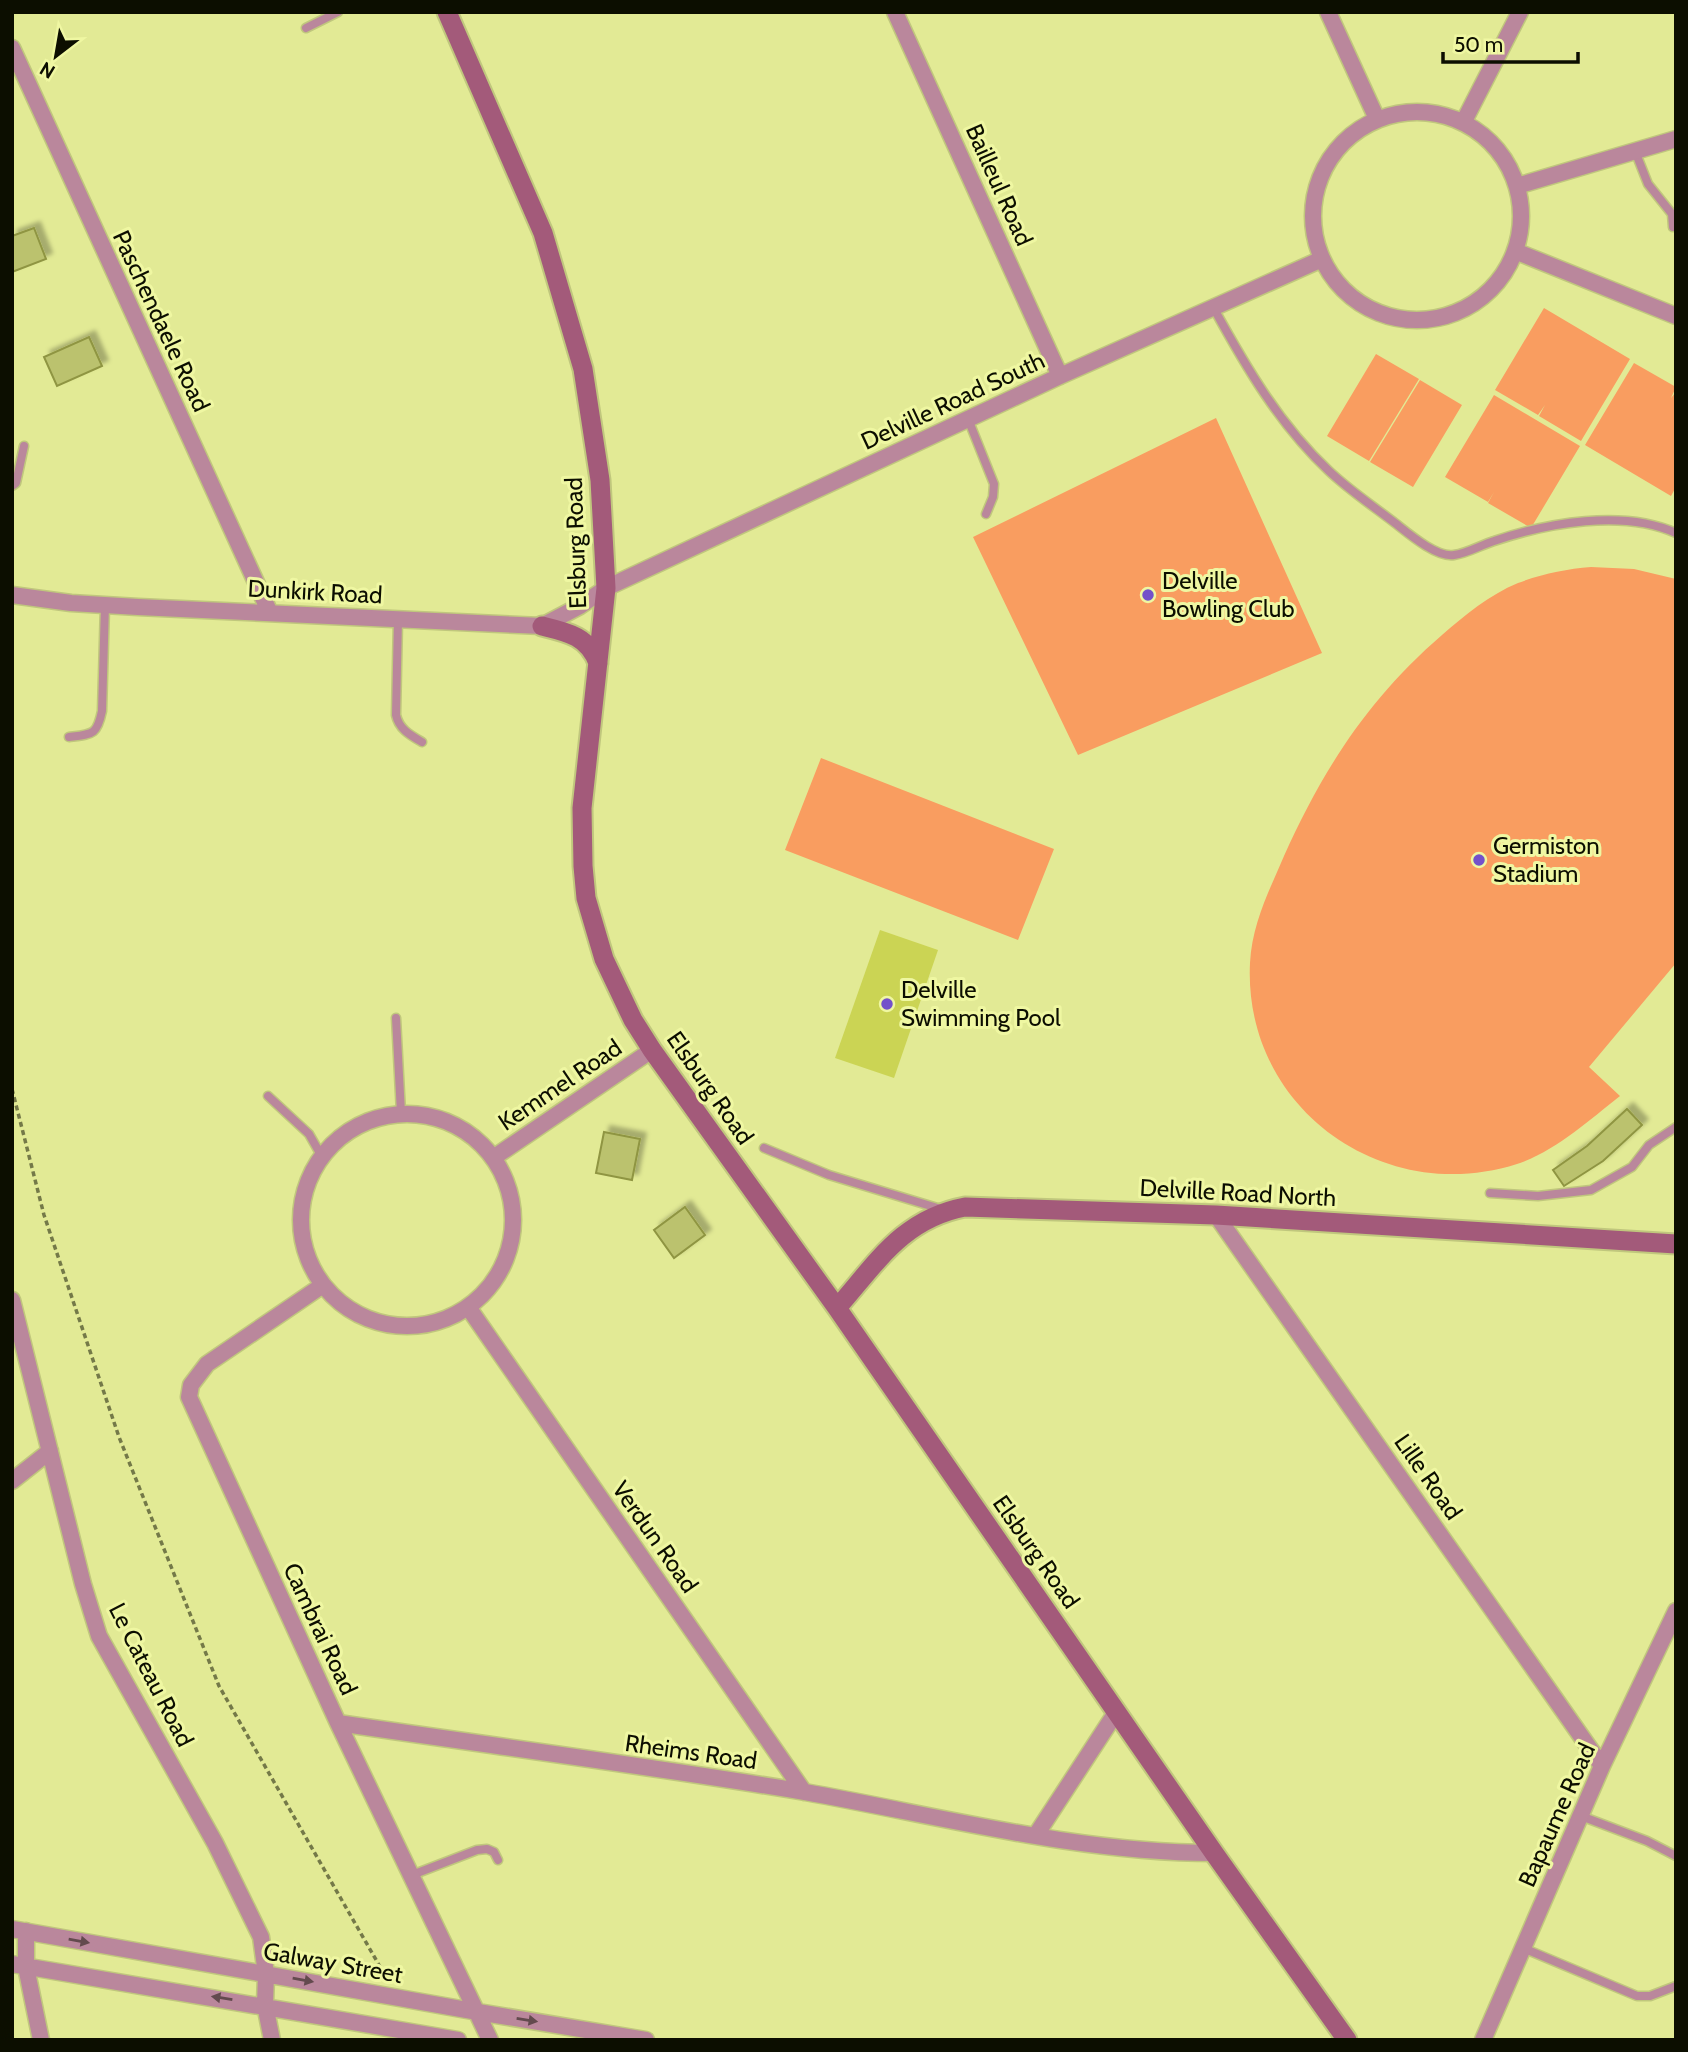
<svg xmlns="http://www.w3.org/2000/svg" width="1688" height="2052" font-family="Cabin,sans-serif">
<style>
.green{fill:#f99d60}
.water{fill:#cbd454}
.building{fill:#bbc26e;stroke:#8f9542;stroke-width:2;filter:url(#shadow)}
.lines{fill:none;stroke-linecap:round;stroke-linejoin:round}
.service-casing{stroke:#c0c77d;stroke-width:11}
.minor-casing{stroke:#c0c77d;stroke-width:19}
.secondary-casing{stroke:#c0c77d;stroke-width:23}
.path{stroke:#747948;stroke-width:3.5;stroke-dasharray:5 3.5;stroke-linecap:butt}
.service{stroke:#ba879c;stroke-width:8}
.minor{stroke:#ba879c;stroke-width:16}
.secondary{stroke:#a35a7a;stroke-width:19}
.oneway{fill:#634a4e}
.poi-dot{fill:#7451ca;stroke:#eff7a2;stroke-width:2.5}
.labels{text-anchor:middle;stroke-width:6;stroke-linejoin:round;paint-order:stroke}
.street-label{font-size:24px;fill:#0c0e00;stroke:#eff7a2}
.poi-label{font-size:24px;fill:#0c0e00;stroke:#eff7a2;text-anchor:start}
</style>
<defs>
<filter id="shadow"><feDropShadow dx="6" dy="-6" stdDeviation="2" flood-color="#0004"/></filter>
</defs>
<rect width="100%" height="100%" fill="#e2ea95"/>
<path class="green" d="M1544,308L1630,359L1581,441L1539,416L1545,405L1538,415L1495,390Z
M1376,354L1419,379L1369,461L1327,436Z
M1634,363L1676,387L1671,398L1676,392V487L1671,496L1585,445Z
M1420,380L1462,405L1413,487L1370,462Z
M1494,395L1580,446L1531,528L1488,503L1494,492L1488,502L1445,477Z
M1216,418L1322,653L1078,755L973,537Z
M1591,567L1634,569L1676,579V963L1589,1067L1620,1096C1588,1121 1556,1151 1517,1164C1382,1207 1243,1107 1250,963C1252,924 1269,891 1284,856C1323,769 1369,698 1442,635C1465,615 1489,595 1518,583C1542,574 1566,569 1591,567Z
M821,758L1054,849L1018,940L785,850Z"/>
<path class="water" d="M880,930L938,950L894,1078L835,1058Z"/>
<path class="building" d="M34,228L46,259L12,272V236Z
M89,337L102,366L57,386L44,357Z
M1627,1109L1642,1125L1603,1161L1564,1186L1553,1170L1587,1146Z
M604,1132L640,1139L632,1180L596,1173Z
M685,1207L705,1235L674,1258L654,1230Z"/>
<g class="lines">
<g class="service-casing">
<path id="service" d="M306,28L338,12
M1635,151L1648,184L1672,214L1673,227
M1213,307C1246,367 1279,424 1329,471C1349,490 1373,506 1395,523C1409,534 1437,558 1454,555C1468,553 1481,545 1494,541C1547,523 1623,509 1676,533
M968,419L994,484L993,497L986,514
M12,486L16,483L24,446
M398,619L396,715C399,729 410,735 422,742
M69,737C93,734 97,735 102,711L105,605
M396,1018L401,1113
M268,1096L309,1134L321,1155
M764,1148L829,1175L944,1210
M1490,1193L1538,1196L1591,1190L1632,1167L1649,1145L1676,1127
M1581,1816L1647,1841L1676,1856
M412,1875L477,1850L487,1849L494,1852L498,1860
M1523,1948L1637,1996H1650L1676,1986"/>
</g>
<g class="minor-casing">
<path id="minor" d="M895,12L1060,376
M1328,12L1377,119
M12,48L270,613
M1313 216a104 104 0 1 1 208 0a104 104 0 1 1-208 0Z
M1463,123L1520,12
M1517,186L1676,139
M1515,251L1676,316
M12,595L71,603L138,607L542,626L580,606L606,588L1060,376L1322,259
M301 1220a106 106 0 1 1 212 0a106 106 0 1 1-212 0Z
M493,1158L652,1050
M1216,1215L1602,1766
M323,1285L207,1364L191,1385L189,1397L338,1723L490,2040
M12,1300L83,1584L99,1636L215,1843L261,1937L266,1974L265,2005L272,2040
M468,1307L804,1792
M12,1481L50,1451
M338,1723C494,1746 650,1766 805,1792C940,1816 1077,1853 1214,1853
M1036,1835L1117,1711
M12,1929L478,2012L646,2040
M26,1931V1967L41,2040
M12,1964L458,2040
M1483,2040L1602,1766L1676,1611"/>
</g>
<g class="secondary-casing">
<path id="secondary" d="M447,12L543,233L583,369L600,480L606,588L582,808L583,866L586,898L604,959L633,1020L652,1050L837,1308L1214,1853L1347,2040
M542,626C567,632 588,636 598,663
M837,1308C876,1264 902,1219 965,1207L1216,1215L1676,1244"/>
</g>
<path class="path" d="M12,1089L44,1215L119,1437L219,1686L383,1972L390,1980"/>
<use href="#service" class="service"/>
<use href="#minor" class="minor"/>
<use href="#secondary" class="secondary"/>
</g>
<defs><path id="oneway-solid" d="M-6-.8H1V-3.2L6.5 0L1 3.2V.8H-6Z" transform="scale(1.75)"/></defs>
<g class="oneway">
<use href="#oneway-solid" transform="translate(79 1941) rotate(10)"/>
<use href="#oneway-solid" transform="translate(303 1980) rotate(10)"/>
<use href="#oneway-solid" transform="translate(222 1998) rotate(-171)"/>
<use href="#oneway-solid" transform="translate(527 2020) rotate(9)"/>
</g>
<g class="poi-dot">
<circle cx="1148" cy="595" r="7"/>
<circle cx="1479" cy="860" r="7"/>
<circle cx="887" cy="1004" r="7"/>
</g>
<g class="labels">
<g class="street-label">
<text transform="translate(999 185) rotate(66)" y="8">Bailleul Road</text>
<text transform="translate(161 321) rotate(65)" y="8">Paschendaele Road</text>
<text transform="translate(953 401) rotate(-25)" y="8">Delville Road South</text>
<text transform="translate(576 543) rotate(-92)" y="8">Elsburg Road</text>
<text transform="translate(315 592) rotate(3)" y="8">Dunkirk Road</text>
<text transform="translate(560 1085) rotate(-34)" y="8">Kemmel Road</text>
<text transform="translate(710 1088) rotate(55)" y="8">Elsburg Road</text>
<text transform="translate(1238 1193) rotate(3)" y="8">Delville Road North</text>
<text transform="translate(1428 1477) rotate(55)" y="8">Lille Road</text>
<text transform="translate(655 1537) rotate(55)" y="8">Verdun Road</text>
<text transform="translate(1036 1552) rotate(55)" y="8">Elsburg Road</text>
<text transform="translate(320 1629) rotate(65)" y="8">Cambrai Road</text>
<text transform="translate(151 1675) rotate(63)" y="8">Le Cateau Road</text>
<text transform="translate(691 1752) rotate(8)" y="8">Rheims Road</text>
<text transform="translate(1557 1815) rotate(-66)" y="8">Bapaume Road</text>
<text transform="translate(333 1963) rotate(10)" y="8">Galway Street</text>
</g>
<g class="poi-label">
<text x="1162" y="589">Delville<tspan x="1162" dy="28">Bowling Club</tspan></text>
<text x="1493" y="854">Germiston<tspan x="1493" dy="28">Stadium</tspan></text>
<text x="901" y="998">Delville<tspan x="901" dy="28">Swimming Pool</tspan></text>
</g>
</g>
<rect width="1688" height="2052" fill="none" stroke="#0c0e00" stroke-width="28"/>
<g transform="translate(56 56) rotate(211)" stroke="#eff7a2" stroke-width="5" paint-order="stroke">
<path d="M0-5L12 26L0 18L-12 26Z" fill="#0c0e00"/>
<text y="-10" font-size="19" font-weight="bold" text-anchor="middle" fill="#0c0e00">N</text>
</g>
<path d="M1443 52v10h135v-10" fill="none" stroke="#0c0e00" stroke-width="3.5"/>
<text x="1454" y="52" font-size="21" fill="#0c0e00" stroke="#eff7a2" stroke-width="5" paint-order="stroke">50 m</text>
</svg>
